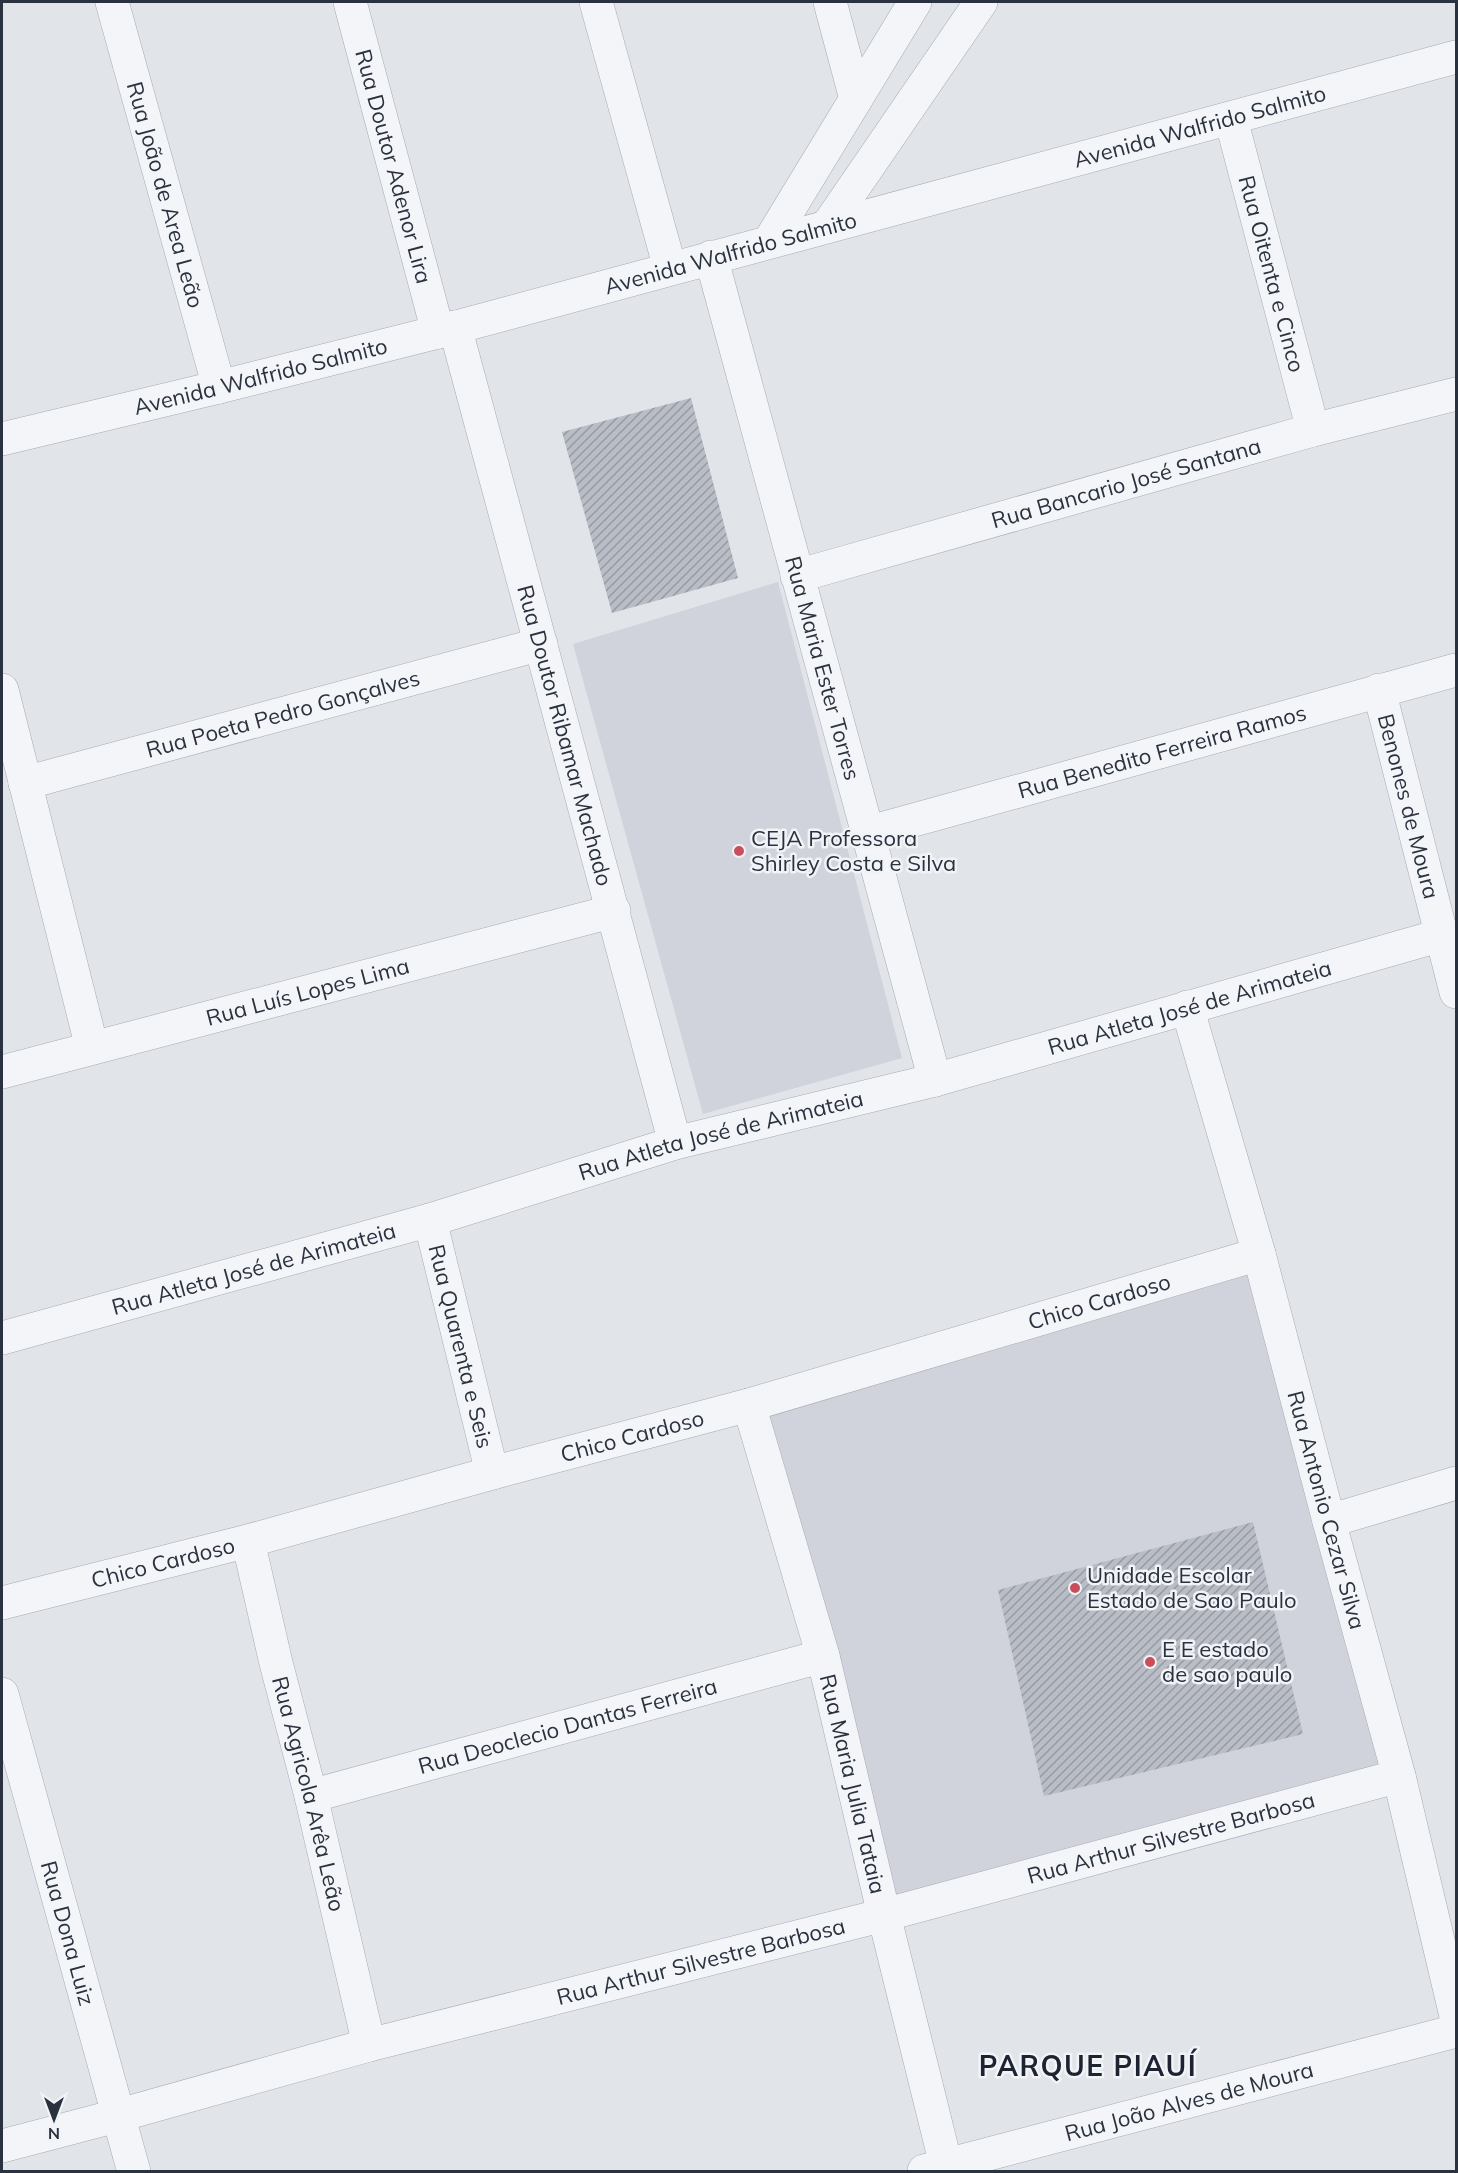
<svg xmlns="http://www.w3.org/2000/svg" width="1458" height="2173" font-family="Mulish,sans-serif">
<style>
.built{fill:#d0d3db}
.building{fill:url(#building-hatch)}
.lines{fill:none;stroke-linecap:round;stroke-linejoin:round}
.minor-casing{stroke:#a6abb3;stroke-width:34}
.tertiary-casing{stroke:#a6abb3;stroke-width:34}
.minor{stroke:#f4f5f8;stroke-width:33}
.tertiary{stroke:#f4f5f8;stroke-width:33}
.poi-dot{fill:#c84d5d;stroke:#f1f3f7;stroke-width:2}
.labels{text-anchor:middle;stroke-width:5;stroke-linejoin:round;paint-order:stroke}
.street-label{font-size:22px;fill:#2a3240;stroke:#f1f3f7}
.poi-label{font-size:22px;fill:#2a3240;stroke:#f1f3f7;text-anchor:start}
.district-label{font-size:28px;font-weight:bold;letter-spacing:1.5px;fill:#1c2331;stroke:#f1f3f7}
</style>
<defs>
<pattern id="building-hatch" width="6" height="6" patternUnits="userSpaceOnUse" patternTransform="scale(1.5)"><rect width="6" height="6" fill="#b9bdc6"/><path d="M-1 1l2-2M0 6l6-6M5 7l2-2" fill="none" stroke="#979aa2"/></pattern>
</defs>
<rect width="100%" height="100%" fill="#e1e4e9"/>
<path class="built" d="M778,582L902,1058L703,1114L573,644Z
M1259,1254L1399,1776L884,1915L749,1405Z"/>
<path class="building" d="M691,398L738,578L612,613L562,432Z
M1253,1522L1303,1734L1044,1796L998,1590Z"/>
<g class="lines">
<g class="minor-casing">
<g id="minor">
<path id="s1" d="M112,2L219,387"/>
<path id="s2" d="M350,2L438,332"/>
<path d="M596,2L670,268"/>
<path d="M830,2L856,99"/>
<path id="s3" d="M1231,119L1313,430"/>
<path id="s4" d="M711,257L935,1080"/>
<path id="s5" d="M455,327L675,1143"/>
<path id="s6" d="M797,576L1313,430L1456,394"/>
<path d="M2,690L92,1048"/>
<path id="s7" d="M1379,690L1456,992"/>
<path id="s8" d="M25,783L541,644"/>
<path id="s9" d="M867,833L1456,670"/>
<path id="s10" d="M1187,1007L1259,1254L1329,1521L1399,1776L1456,2016"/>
<path id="s11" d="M2,1072L614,911"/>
<path id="s12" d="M430,1220L492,1473"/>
<path id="s13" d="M2,1338L430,1220L675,1143L935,1080L1442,935"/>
<path id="s14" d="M749,1405L823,1656L884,1915L946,2165"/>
<path d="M1329,1521L1456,1483"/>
<path id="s15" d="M248,1541L276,1663L311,1796L369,2045"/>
<path id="s16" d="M2,1603L248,1541L492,1473L749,1405L1259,1254"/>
<path id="s17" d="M2,1694L134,2172"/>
<path id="s18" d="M311,1796L823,1656"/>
<path id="s19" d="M2,2146L120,2115L369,2045L884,1915L1399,1776"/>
<path id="s20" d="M924,2171L1456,2031"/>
</g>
</g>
<g class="tertiary-casing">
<g id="tertiary">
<path d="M828,225L981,2"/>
<path d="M769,242L915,2"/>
<path id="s21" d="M2,439L219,387L438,332L1456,57"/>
</g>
</g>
<use href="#minor" class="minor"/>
<use href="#tertiary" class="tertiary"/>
</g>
<g class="poi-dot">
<circle cx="739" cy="851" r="6"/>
<circle cx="1075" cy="1588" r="6"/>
<circle cx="1150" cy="1662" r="6"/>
</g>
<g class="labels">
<g class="street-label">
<text dy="8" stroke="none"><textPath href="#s21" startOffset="1238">Avenida Walfrido Salmito</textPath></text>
<text dy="8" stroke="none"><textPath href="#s2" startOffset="170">Rua Doutor Adenor Lira</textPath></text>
<text dy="8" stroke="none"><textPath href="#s1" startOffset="200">Rua João de Area Leão</textPath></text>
<text dy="8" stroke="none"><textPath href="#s21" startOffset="752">Avenida Walfrido Salmito</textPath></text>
<text dy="8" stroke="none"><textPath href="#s3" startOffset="160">Rua Oitenta e Cinco</textPath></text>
<text dy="8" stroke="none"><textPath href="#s21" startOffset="266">Avenida Walfrido Salmito</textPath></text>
<text dy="8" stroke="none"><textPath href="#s6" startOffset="342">Rua Bancario José Santana</textPath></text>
<text dy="8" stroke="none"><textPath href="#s4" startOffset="426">Rua Maria Ester Torres</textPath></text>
<text dy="8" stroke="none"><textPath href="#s8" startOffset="267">Rua Poeta Pedro Gonçalves</textPath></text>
<text dy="8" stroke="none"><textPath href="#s5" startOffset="423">Rua Doutor Ribamar Machado</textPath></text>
<text dy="8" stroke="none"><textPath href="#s9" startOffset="306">Rua Benedito Ferreira Ramos</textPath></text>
<text dy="8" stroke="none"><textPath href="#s7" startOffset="120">Benones de Moura</textPath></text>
<text dy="8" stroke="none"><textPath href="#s11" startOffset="316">Rua Luís Lopes Lima</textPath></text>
<text dy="8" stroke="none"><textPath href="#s13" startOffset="1233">Rua Atleta José de Arimateia</textPath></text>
<text dy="8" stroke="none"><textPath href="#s13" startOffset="747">Rua Atleta José de Arimateia</textPath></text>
<text dy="8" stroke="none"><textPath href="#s13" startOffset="261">Rua Atleta José de Arimateia</textPath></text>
<text dy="8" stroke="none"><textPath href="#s16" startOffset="1138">Chico Cardoso</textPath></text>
<text dy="8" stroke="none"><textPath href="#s12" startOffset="130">Rua Quarenta e Seis</textPath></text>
<text dy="8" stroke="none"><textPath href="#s16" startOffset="652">Chico Cardoso</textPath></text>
<text dy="8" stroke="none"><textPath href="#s10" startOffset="522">Rua Antonio Cezar Silva</textPath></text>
<text dy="8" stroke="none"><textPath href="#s16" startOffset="166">Chico Cardoso</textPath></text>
<text dy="8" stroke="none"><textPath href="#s18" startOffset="266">Rua Deoclecio Dantas Ferreira</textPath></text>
<text dy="8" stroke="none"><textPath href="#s14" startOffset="393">Rua Maria Julia Tataia</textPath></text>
<text dy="8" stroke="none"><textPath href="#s15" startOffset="260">Rua Agricola Arêa Leão</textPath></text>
<text dy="8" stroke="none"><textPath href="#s19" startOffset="1209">Rua Arthur Silvestre Barbosa</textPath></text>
<text dy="8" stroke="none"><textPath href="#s17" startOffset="248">Rua Dona Luiz</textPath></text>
<text dy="8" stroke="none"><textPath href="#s19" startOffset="723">Rua Arthur Silvestre Barbosa</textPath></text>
<text dy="8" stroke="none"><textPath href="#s20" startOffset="274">Rua João Alves de Moura</textPath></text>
</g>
<g class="poi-label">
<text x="751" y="846">CEJA Professora<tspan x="751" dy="25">Shirley Costa e Silva</tspan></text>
<text x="1087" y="1583">Unidade Escolar<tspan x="1087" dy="25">Estado de Sao Paulo</tspan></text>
<text x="1162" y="1657">E E estado<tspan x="1162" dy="25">de sao paulo</tspan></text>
</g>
<g class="district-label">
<text x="1088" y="2076">PARQUE PIAUÍ</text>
</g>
</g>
<rect width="1458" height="2173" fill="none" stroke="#2a3240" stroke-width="6"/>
<g transform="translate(54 2119) rotate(180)" stroke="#f1f3f7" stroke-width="4.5" paint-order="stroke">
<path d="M0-4.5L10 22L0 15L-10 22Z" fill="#2a3240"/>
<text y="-9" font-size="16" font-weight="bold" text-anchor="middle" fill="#2a3240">N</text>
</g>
</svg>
